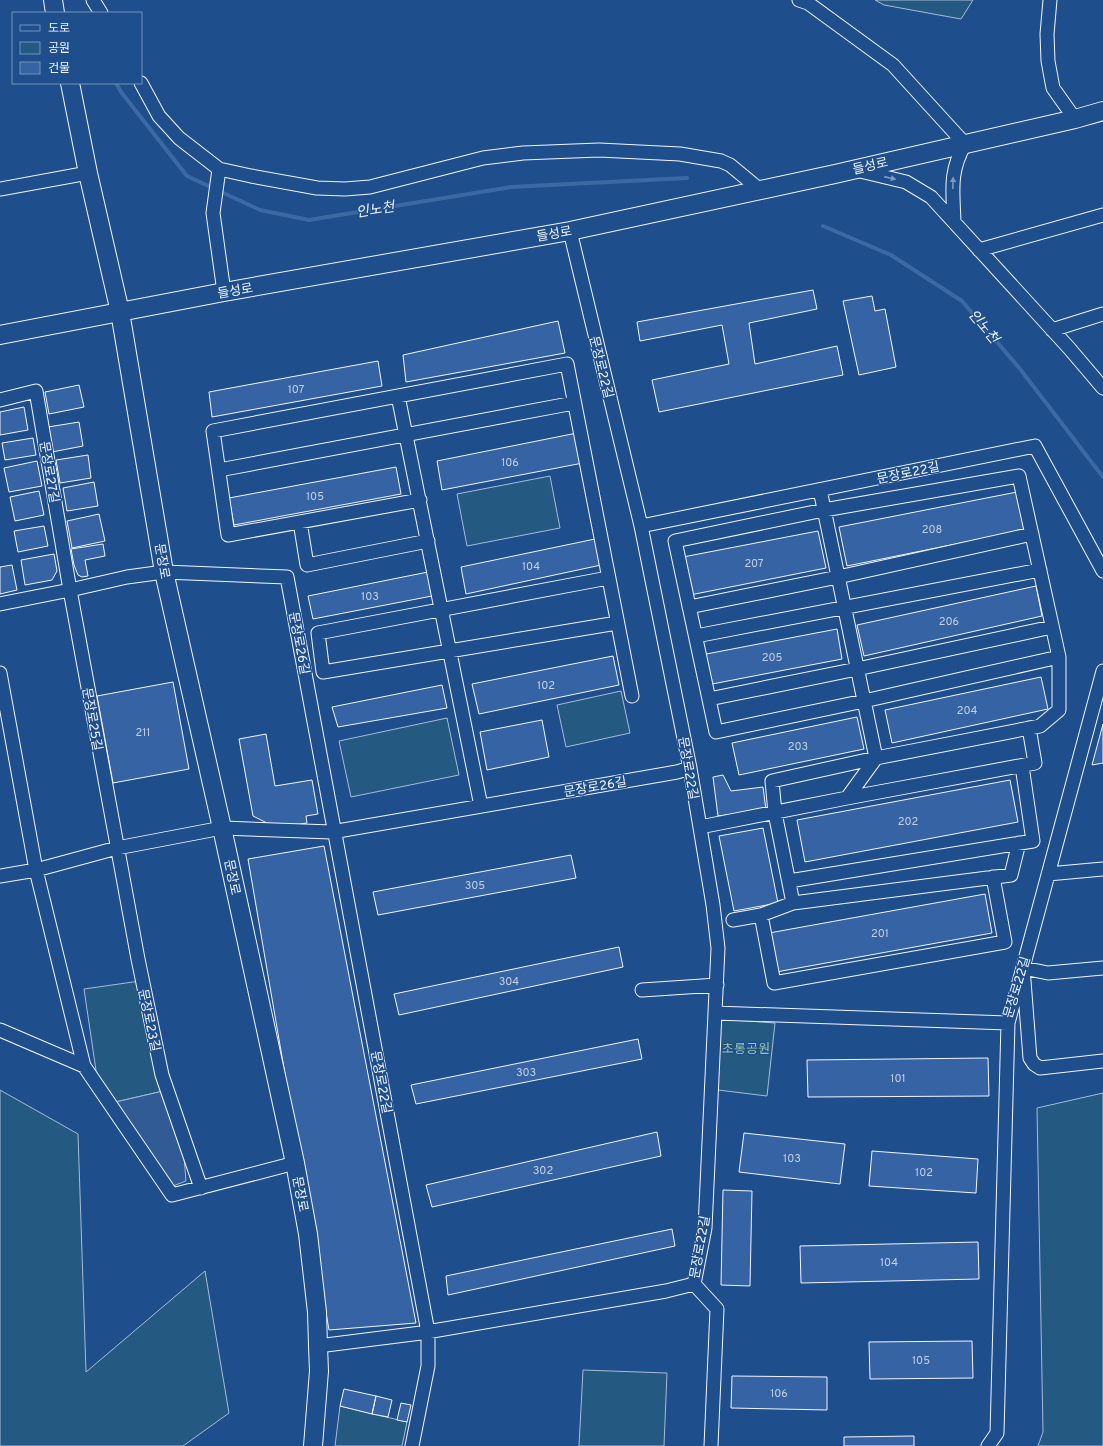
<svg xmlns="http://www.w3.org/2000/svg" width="1103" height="1446" font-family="Overpass,'Noto Sans KR',sans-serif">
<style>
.green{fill:#245a82;stroke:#a8bbd7}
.parking{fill:#305b95;stroke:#a8bbd7}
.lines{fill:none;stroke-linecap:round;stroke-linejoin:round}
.stream{stroke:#3b69a3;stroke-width:4}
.building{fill:#3563a3;stroke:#f2f6ff}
.street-casing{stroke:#f2f6ff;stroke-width:15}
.secondary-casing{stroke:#f2f6ff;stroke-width:20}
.street{stroke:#1f4e8c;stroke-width:13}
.secondary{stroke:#1f4e8c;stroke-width:18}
.oneway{fill:#7e9ac0}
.labels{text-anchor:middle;stroke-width:3;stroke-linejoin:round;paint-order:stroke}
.number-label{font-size:11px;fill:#c3d1e8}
.street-label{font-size:13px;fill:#f2f6ff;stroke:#1f4e8c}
.park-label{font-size:13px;fill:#97c8a6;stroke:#1f4e8c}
.water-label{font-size:14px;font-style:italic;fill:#f2f6ff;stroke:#1f4e8c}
</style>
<rect width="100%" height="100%" fill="#1f4e8c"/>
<path class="green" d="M875,0H973L961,19L884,5Z
M550,476L560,528L467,546L457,494Z
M621,691L630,733L566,747L557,705Z
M447,718L459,775L351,797L339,741Z
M147,980L172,1089L111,1103L98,1084L84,989Z
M720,1019L775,1023L767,1096L718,1090Z
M0,1090L78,1134L86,1372L205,1271L229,1413L183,1446H0Z
M1103,1093V1446H1038L1043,1432L1037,1108Z
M583,1370L667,1373L664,1446H579Z
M340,1406L407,1422L402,1446H335Z"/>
<path class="parking" d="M172,1089L182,1132L186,1181L173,1186L111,1103Z"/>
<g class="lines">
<path class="stream" d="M116,83L121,92L187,176L260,210L309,220L511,187L687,178
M823,226L891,255L962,301L1020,369L1103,477"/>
</g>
<path class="building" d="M813,290L817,309L749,323L755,364L837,346L843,375L659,412L652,380L729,364L722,325L640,341L637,322Z
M872,296L875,311L885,309L896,367L859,375L843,301Z
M558,321L565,353L406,382L403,355Z
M378,361L382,386L212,417L209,392Z
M79,385L84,407L49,414L45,392Z
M24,407L28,430L0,435V412Z
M79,422L83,446L52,452L48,427Z
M577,433L583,463L442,490L437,461Z
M33,438L36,455L5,460L2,443Z
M88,455L91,478L60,483L56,460Z
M37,461L42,486L9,492L4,468Z
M396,467L401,494L234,525L229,498Z
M94,482L98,506L67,511L63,488Z
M39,491L44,515L15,521L10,497Z
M1017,492L1025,530L847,566L839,527Z
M99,514L105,541L72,548L67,521Z
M44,526L48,546L18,552L14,531Z
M818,531L826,568L690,595L683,557Z
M595,539L601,565L466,594L461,567Z
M103,544L105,556L85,560L88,576L82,577L78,575L74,565L71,549Z
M54,554L57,571L52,580L25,585L21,560Z
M12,565L17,590L0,594V567Z
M428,572L432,596L313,619L308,596Z
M1036,586L1042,616L864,656L857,625Z
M837,629L842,659L707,685L701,655Z
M613,656L619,685L479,714L472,684Z
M1041,677L1048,709L892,743L885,710Z
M173,682L189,769L113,783L97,696Z
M442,685L447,708L338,727L332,707Z
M857,717L864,749L739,775L732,743Z
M542,720L549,757L487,770L480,732Z
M1103,724V763L1092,765Z
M266,734L275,786L312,780L318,814L306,816L307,823L277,828L253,816L239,739Z
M723,775L731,791L763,787L766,810L718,816L713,777Z
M1010,780L1018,822L805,862L797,820Z
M763,828L778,903L734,911L719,836Z
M324,846L416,1323L329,1330L248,859Z
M571,855L576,878L378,915L373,892Z
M985,894L992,933L776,972L769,933Z
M619,947L623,967L399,1015L394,994Z
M638,1039L642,1059L416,1104L411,1085Z
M988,1058L989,1096L808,1097L807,1060Z
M657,1132L661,1156L432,1207L426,1185Z
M744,1133L845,1144L840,1184L739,1172Z
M872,1151L978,1159L976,1193L869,1186Z
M723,1190L752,1191L750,1286L721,1285Z
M672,1229L675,1246L448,1295L446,1276Z
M978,1242L979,1279L801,1283L800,1246Z
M972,1341L973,1378L870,1379L869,1342Z
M732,1376L827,1377V1410L731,1408Z
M344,1389L376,1396L372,1414L340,1406Z
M376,1396L392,1400L388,1417L372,1414Z
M401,1403L411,1405L407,1422L397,1420Z
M914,1436V1446H844V1437Z"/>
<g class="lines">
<g class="street-casing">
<path id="street" d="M93,0L101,13
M799,0L808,3L893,65L965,144C949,172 953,191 954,222
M1050,0L1047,34L1048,61L1053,88L1075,119
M141,83L159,116L179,138L219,169L251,176L317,188L345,189L370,187L483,158L523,153L599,150L680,154L721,161L730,165L759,189
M219,169L213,213L224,292
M856,170L906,182L931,197L1069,348L1103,388
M0,189L88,173
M979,250L1103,215
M1052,330L1103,314
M398,396L481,806
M0,400L36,391L70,590L138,959L162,1075L201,1188
M219,470L574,403
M420,500L228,535L213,431L567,364L632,696
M300,522L307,565L428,541
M641,526L1035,446L1103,571
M608,578L318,633L323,672L617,623
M0,604L70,590L127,577L164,572L287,577L428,1332V1366L412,1446
M689,607L838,577L1032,534
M696,636L1040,570
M0,673L36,870L84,1066L172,1195L295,1163
M709,699L857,669L1052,627
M847,798L1035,763L1029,728
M700,827L847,798L876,758L820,490
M1048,874L1103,869
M0,876L36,870L117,848L222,828L332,832L677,772L690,768
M993,877L1005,942L774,983L761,915L793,903L1011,875L1019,843
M789,881L1033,841L1022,766
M793,903L775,813L772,781L876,758L1040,726L1059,710V657L864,701L716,732L675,541L824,510L1019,476L1059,657
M733,920L761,915
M1103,968L1048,973L1023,968L1030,1058L1034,1064L1040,1068L1103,1061
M642,990L717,985
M715,1013L1008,1023L1103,671
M0,1030L84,1066
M694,1284L717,1309L711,1446
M318,1346L421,1333L666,1291L694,1284L705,1228L718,948L713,905L690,768L641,526L570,231
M988,1446L997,1433L1008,1023"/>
</g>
<g class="secondary-casing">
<path id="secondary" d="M53,0L55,13
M70,83L88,173L120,312L164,572L222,828L295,1163L308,1234L317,1312L318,1346L319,1371L313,1446
M0,335L224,292L570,231L835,174L1075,119L1103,111"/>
</g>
<use href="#street" class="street"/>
<use href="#secondary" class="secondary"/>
</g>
<defs><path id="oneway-solid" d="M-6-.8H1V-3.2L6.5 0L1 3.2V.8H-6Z"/></defs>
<g class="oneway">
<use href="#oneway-solid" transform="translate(890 178) rotate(13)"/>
<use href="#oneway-solid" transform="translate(953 183) rotate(-88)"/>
</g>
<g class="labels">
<g class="number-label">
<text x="296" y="393">107</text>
<text x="510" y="466">106</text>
<text x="315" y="500">105</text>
<text x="932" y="533">208</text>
<text x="754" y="567">207</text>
<text x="531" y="570">104</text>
<text x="370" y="600">103</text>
<text x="949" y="625">206</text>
<text x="772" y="661">205</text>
<text x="546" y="689">102</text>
<text x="967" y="714">204</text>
<text x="143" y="736">211</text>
<text x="798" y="750">203</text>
<text x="908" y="825">202</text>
<text x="475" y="889">305</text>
<text x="880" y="937">201</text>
<text x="509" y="985">304</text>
<text x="526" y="1076">303</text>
<text x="898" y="1082">101</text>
<text x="792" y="1162">103</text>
<text x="543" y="1174">302</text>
<text x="924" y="1176">102</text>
<text x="889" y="1266">104</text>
<text x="921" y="1364">105</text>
<text x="779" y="1397">106</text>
</g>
<g class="street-label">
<text transform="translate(870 165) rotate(-13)" y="5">들성로</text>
<text transform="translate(554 233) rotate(-10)" y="5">들성로</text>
<text transform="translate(235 290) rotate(-10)" y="5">들성로</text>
<text transform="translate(602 367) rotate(76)" y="5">문장로22길</text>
<text transform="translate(50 472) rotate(80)" y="5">문장로27길</text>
<text transform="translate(908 472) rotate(-12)" y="5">문장로22길</text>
<text transform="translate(163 561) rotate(80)" y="5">문장로</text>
<text transform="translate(300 643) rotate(79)" y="5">문장로26길</text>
<text transform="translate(93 719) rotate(80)" y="5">문장로25길</text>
<text transform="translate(689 768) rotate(80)" y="5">문장로22길</text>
<text transform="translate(595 786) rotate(-10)" y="5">문장로26길</text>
<text transform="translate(233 877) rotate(78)" y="5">문장로</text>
<text transform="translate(1016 987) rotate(-73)" y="5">문장로22길</text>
<text transform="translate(150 1020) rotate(78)" y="5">문장로23길</text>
<text transform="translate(382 1082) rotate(79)" y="5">문장로22길</text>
<text transform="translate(301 1194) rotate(79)" y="5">문장로</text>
<text transform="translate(699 1247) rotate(-80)" y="5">문장로22길</text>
</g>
<g class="park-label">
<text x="746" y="1053">초롱공원</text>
</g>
<g class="water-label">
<text transform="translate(375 209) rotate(-9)" y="5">인노천</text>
<text transform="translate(984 326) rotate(50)" y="5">인노천</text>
</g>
</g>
<rect x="12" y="12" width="130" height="72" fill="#1f4e8c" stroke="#7391ba"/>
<rect x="20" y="25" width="20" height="6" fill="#1f4e8c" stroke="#7391ba"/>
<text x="48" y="32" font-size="12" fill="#f2f6ff">도로</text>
<rect x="20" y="42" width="20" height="12" fill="#245a82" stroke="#7391ba"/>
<text x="48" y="52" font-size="12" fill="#f2f6ff">공원</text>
<rect x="20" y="62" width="20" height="12" fill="#3563a3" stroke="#7391ba"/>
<text x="48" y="72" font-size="12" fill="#f2f6ff">건물</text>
</svg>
